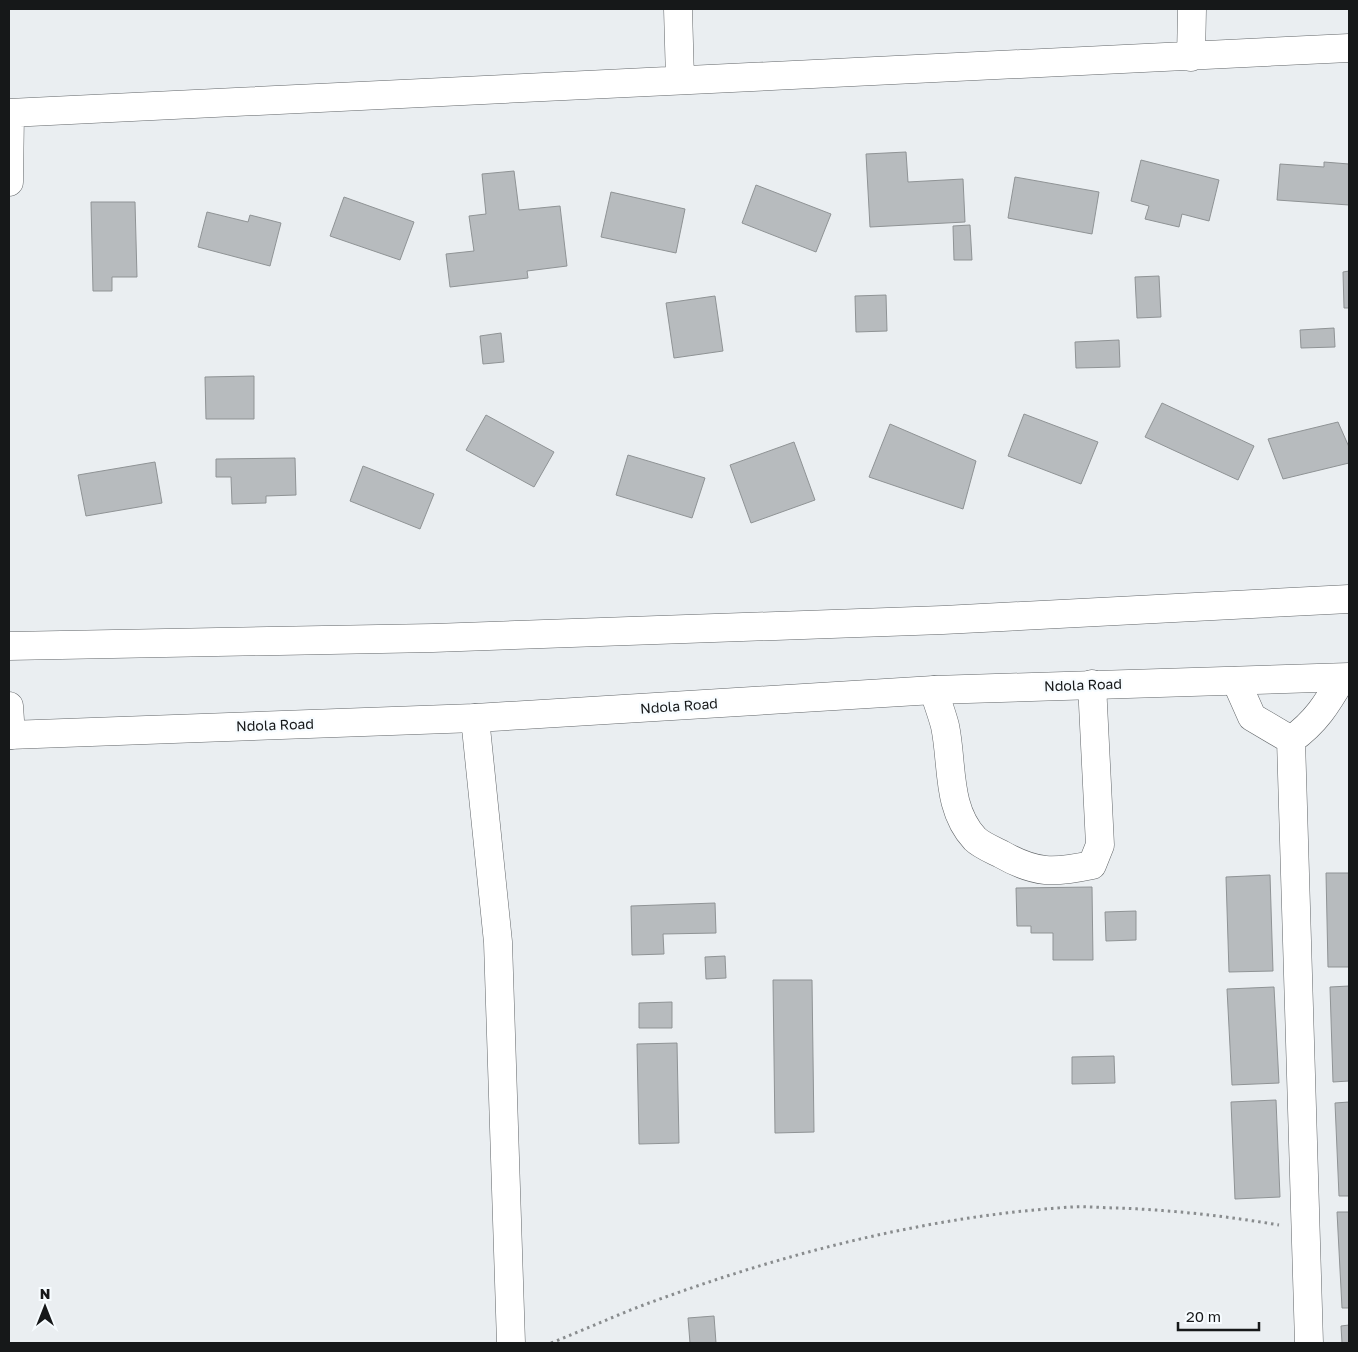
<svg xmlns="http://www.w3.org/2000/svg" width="1358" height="1352" font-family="'Golos Text',sans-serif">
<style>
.building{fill:#b7bbbe;stroke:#8f9395}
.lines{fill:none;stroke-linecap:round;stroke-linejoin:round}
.minor-casing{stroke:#626669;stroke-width:29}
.major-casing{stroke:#626669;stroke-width:29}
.path{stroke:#898c8e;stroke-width:3;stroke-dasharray:2.5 4;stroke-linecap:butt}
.minor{stroke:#fff;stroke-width:28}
.major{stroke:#fff;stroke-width:28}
.labels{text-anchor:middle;stroke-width:4.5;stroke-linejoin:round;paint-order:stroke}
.street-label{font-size:14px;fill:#161819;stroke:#f7fcff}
</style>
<rect width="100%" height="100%" fill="#eaeef1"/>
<path class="building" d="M906,152L908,182L963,179L965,222L870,227L866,154Z
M1141,160L1219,180L1209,221L1182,214L1179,227L1145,219L1149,206L1131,201Z
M1324,162L1349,164V205L1277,200L1280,164L1324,167Z
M514,171L519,210L560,206L567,266L527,271L528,278L450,287L446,254L474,251L469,216L486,214L482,174Z
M1015,177L1099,192L1092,234L1008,218Z
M756,185L831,214L816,252L742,223Z
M611,192L685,209L676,253L601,237Z
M344,197L414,222L400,260L330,236Z
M91,202H135L137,277H112V291H93Z
M207,212L248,222L250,215L281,223L270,266L198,247Z
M970,225L972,260H954L953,226Z
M1349,271V308H1344L1343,272Z
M1159,276L1161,317L1137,318L1135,277Z
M886,295L887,331L856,332L855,296Z
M715,296L723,351L674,358L666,303Z
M1334,328L1335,347L1301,348L1300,330Z
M501,333L504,362L483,364L480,336Z
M1119,340L1120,367L1076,368L1075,342Z
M254,376V419H206L205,377Z
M1162,403L1254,446L1238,480L1145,437Z
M1024,414L1098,442L1081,484L1008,456Z
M486,415L554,452L534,487L466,450Z
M1338,422L1349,447V463L1283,479L1268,439Z
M890,424L976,461L963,509L869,477Z
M794,442L815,500L751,523L730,465Z
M628,455L705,478L692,518L616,495Z
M295,458L296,495L266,496V503L232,504L231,477H216V459Z
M155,462L162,503L86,516L78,475Z
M363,466L434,494L420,529L350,501Z
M1326,873H1349V967H1328Z
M1270,875L1273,971L1229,972L1226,877Z
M1092,887L1093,960H1053V933H1031V926H1017L1016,888Z
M715,903L716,933L663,934L664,954L632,955L631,906Z
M1136,911V940L1106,941L1105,912Z
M725,956L726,978L706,979L705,957Z
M773,980H812L814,1132L775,1133Z
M1349,986V1081L1333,1082L1330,987Z
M1274,987L1279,1083L1232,1085L1227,989Z
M672,1002V1028H639V1003Z
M677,1043L679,1143L639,1144L637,1044Z
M1114,1056L1115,1083L1072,1084V1057Z
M1276,1100L1280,1197L1235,1199L1231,1102Z
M1349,1102V1196H1339L1335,1103Z
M1337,1212H1349V1308H1342Z
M714,1316L716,1343H690L688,1318Z
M1349,1325V1343H1342L1341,1326Z"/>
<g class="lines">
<g class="minor-casing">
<path id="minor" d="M678,9L680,79
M1191,57L1192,9
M9,113L1349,48
M9,182L10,113
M9,646L433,638L943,620L1349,599
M1236,681L1252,717L1291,740C1316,722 1327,704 1342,678
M934,690C937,702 942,714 945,726C953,764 946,808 975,839C981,845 993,850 1001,854C1036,874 1054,873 1092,865L1100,845L1092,684
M9,706L11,735
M475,718L498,942L511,1343
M1291,740L1309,1343"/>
</g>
<g class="major-casing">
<path id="major" d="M9,735L475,718L934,690L1349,677"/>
</g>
<path class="path" d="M551,1343C584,1330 616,1315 649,1303C785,1253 928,1216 1072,1207C1087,1206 1103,1208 1118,1208C1172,1210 1226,1216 1279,1225"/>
<use href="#minor" class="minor"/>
<use href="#major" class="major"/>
</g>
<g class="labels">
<g class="street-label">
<text transform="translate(1083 685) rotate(-2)" y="5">Ndola Road</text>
<text transform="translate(679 706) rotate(-4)" y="5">Ndola Road</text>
<text transform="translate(275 725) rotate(-2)" y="5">Ndola Road</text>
</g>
</g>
<rect width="1358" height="1352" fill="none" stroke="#161819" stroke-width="20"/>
<g transform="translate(45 1307)" stroke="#f7fcff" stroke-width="4" paint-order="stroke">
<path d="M0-4L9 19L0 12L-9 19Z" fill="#161819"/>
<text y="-8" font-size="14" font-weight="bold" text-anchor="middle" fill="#161819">N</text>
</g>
<path d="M1178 1322v8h81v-8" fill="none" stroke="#161819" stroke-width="2.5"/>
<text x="1186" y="1322" font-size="15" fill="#161819" stroke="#f7fcff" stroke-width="4" paint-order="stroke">20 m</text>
</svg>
